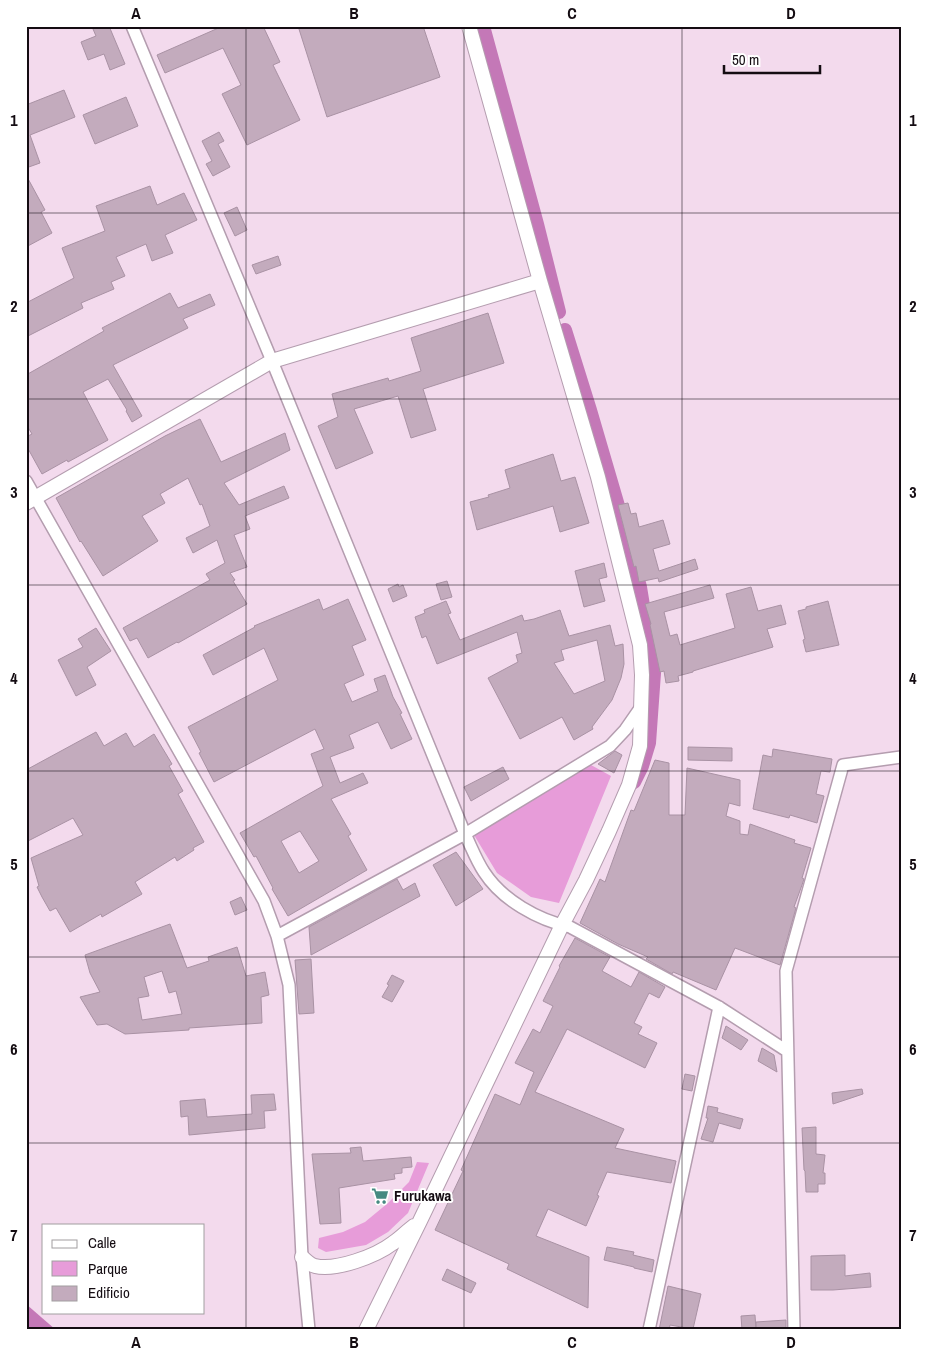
<svg xmlns="http://www.w3.org/2000/svg" width="927" height="1356" font-family="'Archivo Narrow',sans-serif">
<style>
.green{fill:#e79cd9}
.water{fill:#c478b7}
.lines{fill:none;stroke-linecap:round;stroke-linejoin:round}
.canal{stroke:#c478b7;stroke-width:14}
.building{fill:#c3abbd;stroke:#a992a4;fill-rule:evenodd}
.minor-casing{stroke:#b49daf;stroke-width:14}
.tertiary-casing{stroke:#b49daf;stroke-width:16}
.minor{stroke:#fff;stroke-width:11}
.tertiary{stroke:#fff;stroke-width:14}
.grid{fill:none;stroke:#140c12;stroke-width:1;stroke-opacity:0.55}
.labels{text-anchor:middle;stroke-width:4;stroke-linejoin:round;paint-order:stroke}
.poi-label{font-size:15px;font-weight:bold;fill:#140c12;stroke:#fff;text-anchor:start}
.neatline{fill:none;stroke:#140c12;stroke-width:2}
.grid-label{font-size:16px;text-anchor:middle;font-weight:bold;fill:#140c12}
</style>
<rect width="100%" height="100%" fill="#f3daed"/>
<path class="green" d="M591,765L611,776L559,903L531,897L497,873L474,835Z
M417,1162L429,1163L408,1213L388,1232L366,1245L326,1252L318,1248L319,1238L343,1232L365,1222L388,1203L409,1182Z"/>
<path class="water" d="M26,1304L56,1330H26Z"/>
<g class="lines">
<path class="canal" d="M483,26L537,224L559,312
M565,330L590,410L621,516L640,587L654,673L649,743L642,766L634,782"/>
</g>
<path class="building" d="M98,26H109L125,64L110,70L104,54L88,60L81,42L96,36L93,29Z
M223,26H263L280,62L273,65L300,120L247,145L222,94L241,85L223,48L165,73L157,55Z
M298,26H423L440,77L327,117Z
M64,90L75,117L30,135L40,163L26,168V105Z
M126,97L138,126L95,144L83,115Z
M219,132L224,141L218,144L230,167L213,176L206,164L212,161L202,141Z
M26,175L45,210L41,212L52,233L26,247Z
M150,186L157,205L184,193L197,220L165,235L173,253L152,261L146,244L116,257L125,276L111,282L114,289L81,303L83,308L26,337V303L74,278L62,248L105,231L96,206Z
M237,207L247,230L235,236L224,213Z
M278,256L281,265L256,274L252,265Z
M170,293L178,308L210,294L215,305L183,319L188,328L113,365L142,416L132,422L126,411L127,410L108,379L83,392L108,440L68,462L67,460L42,474L26,445V437L32,434L26,424V375L104,331L102,328Z
M488,313L504,363L423,389L436,430L411,438L398,396L354,409L373,453L336,469L318,426L338,417L332,394L388,378L389,381L421,371L411,338Z
M200,419L221,462L285,433L290,450L224,483L239,505L284,486L289,498L245,516L250,529L234,535L247,567L230,573L235,580L233,581L247,604L178,643L177,642L148,658L137,638L130,641L123,628L210,580L206,574L225,563L217,540L193,553L186,538L210,526L202,504L200,505L188,478L160,494L165,503L142,516L158,541L103,576L81,541L80,542L56,498L165,436Z
M553,454L561,481L575,477L589,523L560,532L553,506L477,530L470,502L489,497L488,495L510,488L505,470Z
M628,503L631,514L636,513L639,527L663,520L670,544L653,549L659,571L695,559L698,569L659,582L658,578L639,582L636,566L634,567L618,505Z
M604,563L607,577L599,579L605,601L584,607L575,571Z
M447,581L452,597L441,600L436,584Z
M398,584L399,587L403,585L407,596L393,602L388,589Z
M710,585L714,598L664,612L670,636L677,634L680,645L735,628L726,594L751,587L758,611L781,605L786,624L767,629L773,647L693,671V672L678,676L679,681L666,683L664,671L660,672L650,625L651,624L645,604Z
M319,599L323,610L348,599L366,640L352,646L364,675L344,684L352,702L378,691L374,679L385,675L393,697L402,713L400,714L412,739L391,749L378,722L349,735L354,748L330,757L340,783L363,773L368,783L331,799L351,834L348,836L367,870L288,916L272,889L273,888L256,856L254,857L240,833L323,786L311,754L324,749L315,729L214,782L199,753L201,752L188,727L278,680L264,648L213,675L203,655L255,627L254,626ZM300,831L319,861L299,873L281,841Z
M446,601L451,613L448,614L460,640L522,615L524,621L534,619L560,610L569,636L610,625L615,646L623,644L624,664L621,678L612,700L592,727L593,729L574,740L562,717L520,739L488,678L518,662L516,655L522,653L517,632L437,664L426,636L422,638L415,617L425,613L424,610ZM597,640L605,681L574,694L554,663L564,660L561,650Z
M828,601L839,645L806,652L803,640L805,639L798,611L806,609V607Z
M96,628L111,651L87,667L96,685L76,696L58,660L83,647L78,639Z
M96,732L104,746L126,733L134,747L154,734L172,764L169,766L183,791L178,794L204,842L193,848L194,850L177,861L175,857L135,882L142,894L102,917L101,914L70,932L56,908L50,911L42,897L37,887L39,886L31,858L83,835L73,818L28,841L26,827V770Z
M688,747L732,748V761L688,760Z
M773,749L832,759L830,772L821,771L816,794L824,796L817,823L790,815L789,818L753,809L763,755L772,757Z
M615,751L622,755L614,773L598,764Z
M655,760L669,763V815H685L687,768L740,780V806L729,803L726,816L740,821V834L748,835L750,824L795,840L794,843L811,848L802,878L804,879L802,885L794,907L796,908L780,965L735,948L716,990L673,972L672,974L646,959L648,957L618,944L580,923L600,879L605,882L631,810L634,811Z
M503,767L509,779L471,801L464,787Z
M456,852L483,889L456,906L433,865Z
M397,879L403,890L415,883L420,896L311,955L309,927Z
M241,897L247,910L235,915L230,902Z
M170,924L187,968L209,961L208,957L237,947L246,976L265,972L269,995L261,997L262,1023L189,1028V1030L125,1034L107,1024L97,1025L80,997L100,992L90,973L85,955ZM162,971L169,993L176,991L182,1014L142,1020L138,998L149,996L144,977Z
M575,938L610,957L602,971L631,987L639,972L665,987L659,998L649,993L634,1023L642,1027L638,1034L657,1043L645,1068L567,1029L535,1092L624,1129L615,1148L676,1161L671,1183L607,1172L597,1195L599,1196L586,1226L548,1209L536,1236L589,1257L588,1308L507,1269L509,1264L435,1230L463,1171L461,1170L495,1094L520,1105L534,1072L515,1063L533,1029L540,1033L553,1006L543,1001L560,967L559,966Z
M311,959L314,1013L299,1014L295,960Z
M392,975L404,981L392,1002L382,997L389,985L387,984Z
M726,1026L748,1040L741,1050L722,1038Z
M762,1048L774,1055L777,1072L758,1061Z
M685,1074L695,1076L692,1091L682,1089Z
M862,1089L863,1094L833,1104L832,1093Z
M274,1094L276,1110L264,1111L265,1128L189,1135L188,1116L181,1117L180,1101L205,1099L207,1117L252,1114L251,1095Z
M708,1106L718,1108L717,1112L743,1119L740,1129L719,1123L713,1142L701,1139L708,1118H706Z
M816,1127V1154L825,1155L823,1173H825V1184H818V1192H806L805,1171L804,1170L802,1128Z
M361,1147L363,1161L411,1157L412,1167L402,1168V1173L394,1174L395,1179L339,1188L341,1223L320,1224L312,1154L351,1153L350,1148Z
M607,1247L634,1252L633,1255L654,1260L652,1272L634,1268V1267L604,1260Z
M845,1255V1276L870,1273L871,1287L833,1290H811V1256Z
M447,1269L476,1283L471,1293L442,1280Z
M668,1286L701,1294L693,1329L670,1325L669,1330H659Z
M755,1315L756,1330H742L741,1316Z
M786,1320V1330H756V1322Z"/>
<g class="lines">
<g class="minor-casing">
<path id="minor" d="M132,26L272,361L465,834C471,846 476,860 484,872C502,900 538,920 570,927L719,1007L787,1051
M26,481L264,901L277,936L289,985L302,1257L309,1330
M277,936L465,834L610,746L625,730L641,707
M649,1330L719,1007
M794,1330L786,971L843,765L901,757"/>
</g>
<g class="tertiary-casing">
<path id="tertiary" d="M26,503L272,361L540,281
M302,1257C305,1260 310,1265 315,1266C336,1271 376,1256 393,1243C401,1238 407,1231 414,1226
M366,1330L420,1221L562,925L586,880L609,831L629,785L640,746L642,675L640,645L598,477L540,281L469,26"/>
</g>
<use href="#minor" class="minor"/>
<use href="#tertiary" class="tertiary"/>
</g>
<path class="grid" d="M246,26V1330M464,26V1330M682,26V1330M26,213H901M26,399H901M26,585H901M26,771H901M26,957H901M26,1143H901"/>
<defs>
<g id="supermarket-bare" transform="scale(1.35)"><path d="M-6-5.5h2.5l.6 2H6L4.5 2H-2.5L-4.4-4H-6ZM-1.5 3.2a1.3 1.3 0 1 0 .1 0ZM3 3.2a1.3 1.3 0 1 0 .1 0Z" fill="#458a81" stroke="#fff" stroke-width="2.5" paint-order="stroke"/></g>
</defs>
<g fill-rule="evenodd">
<use href="#supermarket-bare" x="380" y="1196"/>
</g>
<g class="labels">
<g class="poi-label">
<text x="394" y="1201">Furukawa</text>
</g>
</g>
<rect width="927" height="1356" fill="none" stroke="#ffffff" stroke-width="55"/>
<rect x="42" y="1224" width="162" height="90" fill="#ffffff" stroke="#a19ea0"/>
<rect x="52" y="1240" width="25" height="8" fill="#ffffff" stroke="#a19ea0"/>
<text x="88" y="1248" font-size="15" fill="#140c12">Calle</text>
<rect x="52" y="1261" width="25" height="15" fill="#e79cd9" stroke="#a19ea0"/>
<text x="88" y="1274" font-size="15" fill="#140c12">Parque</text>
<rect x="52" y="1286" width="25" height="15" fill="#c3abbd" stroke="#a19ea0"/>
<text x="88" y="1298" font-size="15" fill="#140c12">Edificio</text>
<path d="M724 65v8h96v-8" fill="none" stroke="#140c12" stroke-width="2.5"/>
<text x="732" y="65" font-size="15" fill="#140c12" stroke="#ffffff" stroke-width="4" paint-order="stroke">50 m</text>
<rect x="28" y="28" width="872" height="1300" class="neatline"/>
<g class="grid-label">
<text x="136" y="19">A</text>
<text x="354" y="19">B</text>
<text x="572" y="19">C</text>
<text x="791" y="19">D</text>
<text x="14" y="126">1</text>
<text x="913" y="126">1</text>
<text x="14" y="312">2</text>
<text x="913" y="312">2</text>
<text x="14" y="498">3</text>
<text x="913" y="498">3</text>
<text x="14" y="684">4</text>
<text x="913" y="684">4</text>
<text x="14" y="870">5</text>
<text x="913" y="870">5</text>
<text x="14" y="1055">6</text>
<text x="913" y="1055">6</text>
<text x="14" y="1241">7</text>
<text x="913" y="1241">7</text>
<text x="136" y="1348">A</text>
<text x="354" y="1348">B</text>
<text x="572" y="1348">C</text>
<text x="791" y="1348">D</text>
</g>
</svg>
